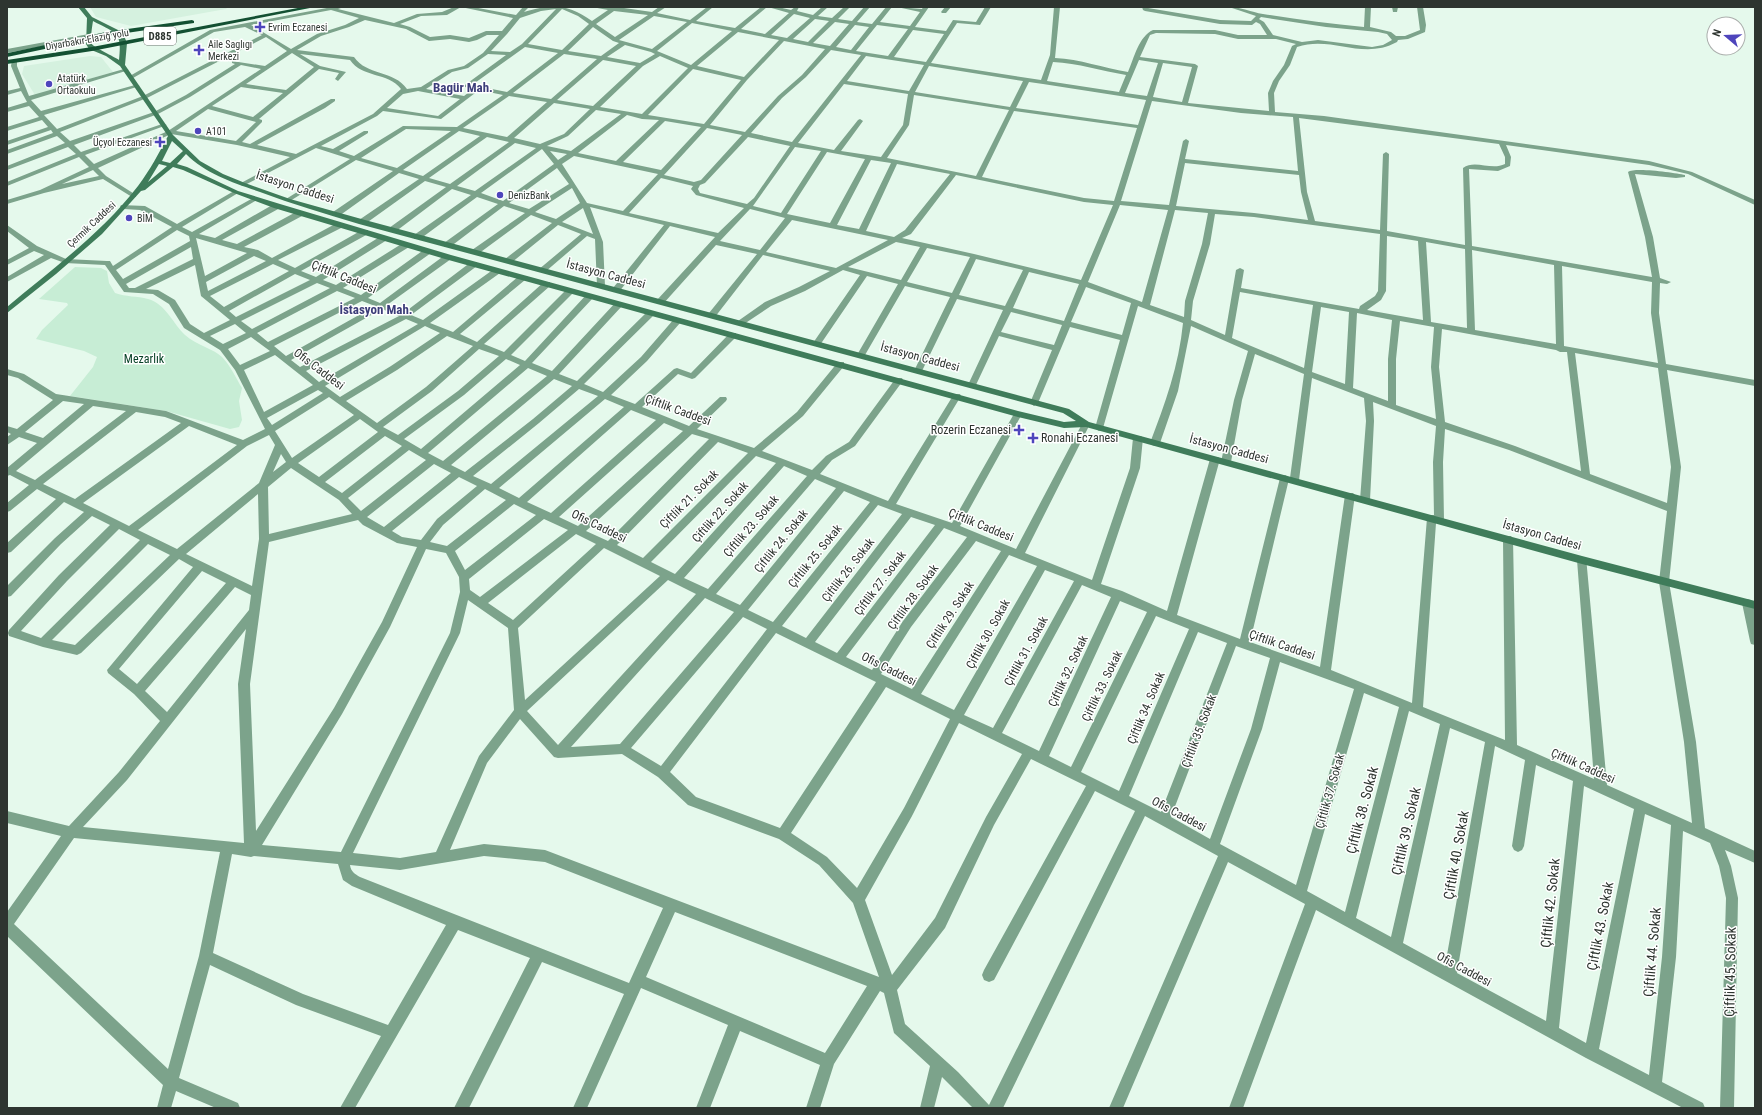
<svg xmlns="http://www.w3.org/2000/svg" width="1762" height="1115" font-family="'Roboto Condensed',sans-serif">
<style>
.built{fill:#d5f1df}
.green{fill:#c7edd5}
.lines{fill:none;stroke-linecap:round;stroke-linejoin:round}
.minor{fill:#7ca38b;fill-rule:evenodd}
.secondary{fill:#3f7c5a;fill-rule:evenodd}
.trunk{fill:#135032;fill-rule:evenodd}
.poi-dot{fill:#4e45bc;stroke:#fff;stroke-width:1.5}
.labels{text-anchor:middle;stroke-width:3;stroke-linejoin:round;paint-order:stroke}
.far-poi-label{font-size:10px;fill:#2e3530;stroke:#fff;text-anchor:start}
.far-street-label{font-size:10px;fill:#2e3530;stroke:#fff}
.shield{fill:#fff;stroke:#6d726e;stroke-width:1}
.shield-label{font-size:11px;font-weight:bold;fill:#2e3530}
.street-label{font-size:12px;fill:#2e3530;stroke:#fff}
.park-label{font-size:12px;fill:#064126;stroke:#fff}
.poi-label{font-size:12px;fill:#2e3530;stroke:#fff;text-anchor:end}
.far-district-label{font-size:13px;font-weight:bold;fill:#3c3d79;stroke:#fff}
.near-street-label{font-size:14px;fill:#2e3530;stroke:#fff}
</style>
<rect width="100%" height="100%" fill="#e5f9ec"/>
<path class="built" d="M90,7H228L226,9L131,26L96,17Z
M90,56L101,57L113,72L35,95L22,74L24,66Z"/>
<path class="green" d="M75,267L101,268L107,271L109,283L115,293C126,297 137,296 148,299C166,304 173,324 185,335C196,345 214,349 222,357C230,365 236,378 242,388L239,401L242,420L239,427L230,429L166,411L70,396L93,367L97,357L84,351L36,339L42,330L68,305L67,303L39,299Z"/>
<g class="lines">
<path class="minor" d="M332,7H344L338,9L394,23L417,14L442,12L454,7H461L447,15L421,16L400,24L410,27L430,37L450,35L469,38L486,31H502L513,18L461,7H473L516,15L523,7H529L524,12C553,3 568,4 592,21L608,10L592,7H617L652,12L659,7H666L657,13L690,20L707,7H713L696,21L735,28L761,7H767L741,29L765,34L789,13L768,7H778L791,10L795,7H799L797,11L813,15L822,7H828L818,16L832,18L844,7H850L838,19L852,21L864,7H870L857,22L872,24L886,7H892L880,22L910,26L920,12L897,7L922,9L923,7H929L915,27L946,31L953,20L976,22L985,7H991L980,25L957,23L931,63L1041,80L1050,55L1054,7H1060L1055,58C1080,59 1103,68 1128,72C1134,58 1139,36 1153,30H1215L1238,35H1267L1260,24L1256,22L1252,25L1220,24L1145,11L1143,10L1142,7L1220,20L1251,21L1256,16L1229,7C1241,7 1251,12 1263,14C1296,19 1330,24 1364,27L1365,7H1371L1370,27L1391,32L1396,36H1405L1420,30L1417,7H1423L1426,25L1425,32L1408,39L1398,40L1397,42C1362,61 1332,35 1297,47L1290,65L1279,81L1274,93L1275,112L1324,116L1649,161L1692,172L1755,200V205L1688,174L1649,165L1506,145L1511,157L1510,166L1498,171L1469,169L1472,246L1652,277L1645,237L1628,172C1635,167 1675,173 1685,175V177L1676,178L1635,174L1653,237L1660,278L1671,282L1667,284L1660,283L1659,313L1666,364L1755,380V386L1667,370L1681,467L1669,582L1696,742L1705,828L1755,851V863L1725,850L1731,866L1738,898L1734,1108H1720L1726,898L1719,866L1710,843L1683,831L1676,957L1662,1082L1703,1103L1705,1108H1683L1586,1058L1316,910L1243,1108H1229L1305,904L1228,862L1123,1108H1109L1218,856L1145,816L1003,1108H973L942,1077L934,1108H920L930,1066L894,1033L884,993L880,991L834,1064L820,1108H806L820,1065L740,1031L710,1108H696L728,1025L641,988L587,1108H573L624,994L542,962L469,1108H454L530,958L458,930L355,1108H340L381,1036L296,1005L210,965L179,1078L238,1103L240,1108H216L176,1091L171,1108H157L163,1085L7,936V912L61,836L7,823V811L69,826L119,772L160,721L134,694L108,673L107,670L193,567L179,559L81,653L77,655L43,647L9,636L8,633L9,630L59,575L110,525L92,516L61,544L11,596L7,597V586L55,538L84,512L64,502L11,552L7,553V543L56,499L37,489L10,511L7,512V503L29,485L10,475L7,476V468L37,443L19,437L7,445V437L11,434L7,432V426L17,429L53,400L18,378L7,375V369L24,374L56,394L166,411L243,440L265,429L235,370L220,350L184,328L169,304L153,294L124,292L105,265L65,263L51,258L7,282V277L44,255L34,251L7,265V260L29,248L7,231V225L37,246L66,259L107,261H110L113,266L172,227L140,210L124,209L120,207L121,205L145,206L177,224L234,191H238V193L182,227L192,232L253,198H257V200L199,234L215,238L274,204H280V208L222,240L237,244L296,212H302V216L244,247L258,250L272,258L337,223H343V227L278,260L295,268L362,230H368V234L301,271L316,277L381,236H387V240L323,280L336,285L403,243H409V247L343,288L361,295L425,249H431V253L368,298L380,303L445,255H451V259L387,305L405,312L471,262H477V266L411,315L423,320L494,269H500V273L430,323L453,332L519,276H525V280L460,334L477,342L544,282H550V286L484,344L504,352L567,289H573V293L511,355L525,361L587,294H593V298L532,363L552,371L616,302H622V306L559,374L577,381L648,311H654V315L584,384L603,392L641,357L674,319H680V323L647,361L611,395L635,404L674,369L677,368L691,373L730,333H736V337L695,378L692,379L678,374L642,407L689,426L720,397H726L727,399L726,401L697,429L754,448L797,412L838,362H844V366L803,416L762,451L812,470L826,456L849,442L896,378H902L903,380L902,382L855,446L832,460L820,474L888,501L954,394H960L961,396L896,504L952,523L1015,412H1021L1022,414L960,526L1016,549L1082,424L1083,422H1089L1090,424L1025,553L1092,580L1130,468L1133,438L1135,436H1141L1143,438L1140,468L1101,584L1122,591L1167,611L1210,459L1212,457H1218L1220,459L1177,615L1240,639L1280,478L1285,475L1290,478L1304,374L1255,354L1242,400L1231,462L1226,465L1223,464L1221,462L1234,400L1248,351L1191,326L1178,391L1160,443L1155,446L1152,445L1150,443C1165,404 1179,365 1183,323L1138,306L1103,428L1099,431L1095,428L1120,340L1070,327L1038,403L1034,406L1030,403L1052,350L999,336L975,387H969L968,385L1003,310L957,299L922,371L918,374L914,371L950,297L905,286L865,355L861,358L857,355L898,284L867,276L820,345L817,346L813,343L860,275L843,270L805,291L771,306L741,326L737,323L738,321L765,302L799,287L830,271L763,255L715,317H712L708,315L709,313L757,254L716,245L663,304H657V300L715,237L670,226L619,292H616L612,290L613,288L664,225L590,207L603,242L605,286L601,288L597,286L595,239L587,236L545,272H542L538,270L581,234L558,225L511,263H505V259L552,223L531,215L478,254H472V250L525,213L504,206L450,247H444V243L498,204L477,197L420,239H414V235L471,195L452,189L395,232H389V228L446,187L425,181L365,224H359V220L419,179L399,173L339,216H333V212L393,171L356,160L290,201H286V199L350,159L316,148L243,186L241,185V183L290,157L237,145L171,134L98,168L106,176L136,195V197H132L103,179L44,193L7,204V200L40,190L89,167L79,157L7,186V182L76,154L68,147L7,170V166L65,143L57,136L7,154V150L53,133L51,130L7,145V141L48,127L42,120L7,131V127L39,117L29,106L7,112V108L27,102L21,91L7,95V91L20,88L11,66L12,60L17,61V66L29,96L124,69L129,70L31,100L41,111L135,85L140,86L44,115L57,129L143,96L262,35L245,27L214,32L133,78L128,77L210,30ZM556,9L522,44L510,52L491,51L507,34L520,18L541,11ZM562,9L578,16L589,24L562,50L528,44ZM331,10L359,18L345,25L317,34L291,49L251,25ZM614,11L648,15L615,37L596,24ZM794,14L810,18L787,38L771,35ZM654,16L687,22L652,49L619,40ZM1261,17L1326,27L1378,32L1387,34L1392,40L1383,45L1372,47L1318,40L1302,42L1273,35L1264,22L1259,19ZM815,19L829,21L808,42L793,39ZM365,20L406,29L429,41L450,39L469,42L477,40L487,35H499L483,53L464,66L448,70L421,87L407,89C394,70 367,76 354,57L297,50L321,36L349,27ZM835,22L849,24L830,46L813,43ZM692,23L732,31L691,65L657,51ZM855,25L869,27L851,50L836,47ZM877,25L908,29L888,56L856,51ZM593,27L613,41L619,43L601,56L568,51ZM913,30L944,34L926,62L894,57ZM738,32L779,40L744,77L697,66ZM1156,33L1215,34L1238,39H1276L1296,44L1292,46L1284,65L1273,81L1268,93L1269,111L1188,103L1198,66L1195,64L1140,57L1150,35ZM266,37L287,51L265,66L232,61V63L235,64L186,95L154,112L70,141L60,132L147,98ZM784,41L825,49L802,75L778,96L745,132L710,125L747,80ZM625,45L651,52L655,54L640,63L607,57ZM525,47L558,53L507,92L472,85ZM831,50L861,55L792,142L751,133L782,98L806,77ZM292,53L314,67L286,90L246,84ZM300,54L350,60C362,78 388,72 401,89L373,114L296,154L257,145L325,108L335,101V99H331L250,144L242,142L262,122V120L259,119L319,69L339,73L335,79L338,81L346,72L320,66ZM488,54L506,55L465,85V87L473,89L464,96L426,89L452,72L468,68ZM564,54L597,59L551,99L513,93ZM660,56L688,68L642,114L600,107L643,66ZM866,56L924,65L909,91L847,81ZM603,60L636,66L593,106L557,100ZM1139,60L1158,63L1147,96L1125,93ZM1053,62C1078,63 1102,71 1126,75L1119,92L1047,81ZM1163,63L1192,67L1182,102L1153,97ZM241,65L261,69L168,131L94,164L85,155L167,125L162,124L81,152L74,145L158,114L190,97ZM929,66L1023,81L1010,107L915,92ZM693,69L741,80L704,124L648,115ZM1029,82L1043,84L1146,100L1138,125L1016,108ZM844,84L908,94L903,125L881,157L841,151L863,121L860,119L858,120L834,150L798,143ZM241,87L283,93L253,117L212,106ZM479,90L503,95L457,127L403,126L354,156L339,151L368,133V131H364L333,149L321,146L377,116L383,111L441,119ZM418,91L460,99L438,116L387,108L403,94ZM914,95L1009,110L976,176L887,158L909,125ZM509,96L547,102L507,137L463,128ZM1152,101L1241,113L1293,117L1298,171L1185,159L1189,141L1186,139L1183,141L1169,205L1121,201ZM554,103L590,109L564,134L540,144L514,138ZM208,109L256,122L236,141L176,131ZM596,110L621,114L571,151L547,146L568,136ZM1014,111L1137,128L1114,201L1084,198L982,177ZM627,115L642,119L659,120L616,161L578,153ZM1299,118L1499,144L1505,157V164C1491,171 1475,159 1463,168L1465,245L1387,231L1389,154L1386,152L1383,154L1380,230L1315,221L1307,192ZM665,121L701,127L661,170L623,162ZM707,128L742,135L701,180L694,182L664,175ZM406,129L451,131L397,168L361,158ZM459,131L480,136L423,176L403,170ZM487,137L509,142L450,184L429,178ZM748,137L790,146L754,198L747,204L700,193L698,189L700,185L705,183ZM515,143L536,148L475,191L457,186ZM795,147L821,151L781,213L753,206ZM542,149L554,164L503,201L481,193ZM550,151L567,154L558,160ZM827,152L865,159L830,223L787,214ZM574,156L658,174L623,211L587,203L562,164ZM871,160L891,163L859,229L837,225ZM1185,163L1299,175L1301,192L1308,220L1254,213L1176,206ZM897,164L950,174L905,230L894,237L866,231ZM557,168L569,184L529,209L509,203ZM93,170L99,176L62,184ZM956,175L1084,202L1113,205L1081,280L974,254L902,238L911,234ZM661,178L693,186L691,189L696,195L744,208L718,233L629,213ZM572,188L580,203L556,219L535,212ZM1120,205L1168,210L1142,302L1088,282ZM583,208L593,234L562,222ZM750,209L785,218L760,250L720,241ZM1175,210L1208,213L1202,244L1185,301L1184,317L1150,305ZM1215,214L1254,217L1380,234L1378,291L1375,296L1360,306L1359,309L1241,288L1244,270L1240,268L1236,270L1225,335L1191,320L1193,301L1210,244ZM792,220L888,240L836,268L766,252ZM177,230L189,236L190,241L123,279L116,270ZM1387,236L1418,241L1423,320L1367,310L1381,300L1386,291ZM196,238L247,253L205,276ZM896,242L920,247L901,280L848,267ZM1426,242L1465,249L1467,328L1431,322ZM191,247L193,259L135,288H129L126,284ZM927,248L970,257L952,293L907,282ZM1472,250L1554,265L1556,344L1475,330ZM254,256L266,261L208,291L206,282ZM976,259L1023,270L1005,306L959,295ZM273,264L289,271L224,307L210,296ZM195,265L201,296L230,320L204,333L190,324L175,300L158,290L146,289ZM1562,266L1652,282L1651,313L1658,363L1564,346ZM1029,272L1079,284L1064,321L1013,308ZM295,274L310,280L236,317L229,311ZM317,283L330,288L252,329L241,321ZM1086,287L1131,303L1122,335L1071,322ZM337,291L355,298L268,342L257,333ZM1240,292L1313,305L1304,368L1232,338ZM362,301L375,306L286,356L274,346ZM1321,307L1349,312L1345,384L1312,372ZM382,309L399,316L300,367L291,360ZM1011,312L1062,325L1054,345L1001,332ZM1357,313L1392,320L1388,359V401L1353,388ZM406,319L418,324L319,382L306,371ZM1400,321L1434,327L1431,367L1436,419L1396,405V359ZM235,324L246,333L223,344L210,336ZM425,326L440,333L391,366L340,397L325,386ZM1442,329L1556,350L1560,352H1567L1581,471L1515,446L1445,422L1439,367ZM447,336L473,346L426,387L377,423L346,401L397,370ZM251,337L270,351L240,365L228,349ZM479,349L499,356L458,391L398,435L383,427L432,391ZM1575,353L1658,368L1671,467L1667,503L1590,474ZM275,355L313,385L264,412L244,370ZM506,359L520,365L421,449L404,439L464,395ZM528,368L547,376L443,461L428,453ZM1312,378L1364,398L1366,421L1360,500L1362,502H1368L1370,500L1374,421L1373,402L1436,426L1433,462L1434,515H1429L1427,518L1412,703L1331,670L1355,495L1353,493H1347L1345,495L1320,667L1250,642L1289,479L1291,482L1294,483L1299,480ZM554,379L572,386L533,419L465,472L451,465ZM579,389L598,396L491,484L473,476L539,423ZM318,390L323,393L272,425L267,418ZM329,397L354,415L292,458L275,431ZM605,399L624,407L519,498L499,488ZM63,401L84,404L43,438L25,432ZM93,406L126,411L35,480L16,471ZM631,410L656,420L551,513L527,502ZM136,412L165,417L181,423L75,499L43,484ZM360,419L378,432L319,477L298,463ZM664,423L683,431L578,526L559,517ZM189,426L237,445L129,526L83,503ZM1445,429L1509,450L1667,511L1659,582L1684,742L1692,823L1607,785L1586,557H1578L1577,560L1594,779L1517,745L1513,539L1511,536H1505L1503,539L1505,740L1423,707L1436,523H1442L1444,520L1443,462ZM692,434L709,439L608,541L586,531ZM269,435L275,445L259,483L177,549L138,530L247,446ZM385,436L402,446L342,493L325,482ZM718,442L748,453L643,558L617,545ZM409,450L426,460L361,511L348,498ZM281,454L286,462L273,472ZM756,456L776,463L675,574L651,562ZM434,464L451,473L384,527L367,517ZM784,466L807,476L708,589L684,578ZM291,468L339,500L352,514L269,534L268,487ZM459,477L477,486L437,519L421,540L402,537L392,531ZM815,479L836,488L740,605L716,594ZM485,489L506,500L447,546L430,542L443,525ZM844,491L870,502L773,622L748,610ZM258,494L259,539L252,586L186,554ZM514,504L536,515L465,570L455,551ZM878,505L902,514L806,638L782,626ZM911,517L935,525L837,653L815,642ZM544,519L568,530L480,597L470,590L469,579ZM358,520L363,525L397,543L417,547L382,622L334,708L256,831L250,684L269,542ZM944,528L967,537L903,621L872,670L846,657ZM119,529L140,540L41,638L21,631L67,581ZM576,534L596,544L513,620L488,603ZM976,541L1001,551L912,689L881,674L911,627ZM148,544L170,555L75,645L52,640ZM604,548L660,576L525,700L518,628ZM426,549L446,553L459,577L460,592L450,633L341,852L262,845L342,714L390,627ZM1009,555L1037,566L954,710L921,694ZM1045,570L1074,581L993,728L964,715ZM202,571L226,583L137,684L119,669ZM668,580L696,594L558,745L527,711ZM1082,585L1111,597L1039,751L1002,733ZM235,587L251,595L249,610L167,712L145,691ZM705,598L734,612L620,744L571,747ZM468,600L508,628L514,710L479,756L436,852L400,858L353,853L460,633ZM1120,601L1147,612L1071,767L1049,756ZM1156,616L1189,629L1119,791L1081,772ZM743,617L767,629L661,766L631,748ZM246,629L238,684L244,843L83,827L127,780ZM1198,632L1227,643L1161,812L1129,796ZM776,633L876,682L780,828L696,797L670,772ZM1236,646L1270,658L1251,729L1210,839L1171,817ZM1280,662L1354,689L1296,885L1220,844L1262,729ZM886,687L950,719L904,808L857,888L827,857L791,833ZM1364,693L1399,707L1345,912L1307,891ZM1409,711L1440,724L1391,937L1356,918ZM520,719L554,757L558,758L622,754L658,777L688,805L779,839L819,865L853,903L879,977L545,850L484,844L450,850L487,763ZM959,723L1022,754L986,817L935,918L892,975L865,900L912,816ZM1450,728L1485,742L1445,966L1403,943ZM1495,746L1525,760L1512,846L1514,850L1518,852L1522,850L1524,846L1536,765L1573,781L1546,1021L1457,973ZM1031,759L1086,786L984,970L982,975L984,980L989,982L994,980L1095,791L1135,811L989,1105L958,1072L905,1024L897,990L945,928L994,825ZM1584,786L1634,809L1586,1043L1559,1028ZM1645,814L1671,825L1662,957L1649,1075L1599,1049ZM74,838L220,852L199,956L168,1069L14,924ZM232,854L251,857L254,856L338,864L343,880L352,886L446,925L388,1025L303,994L213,953ZM484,856L545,862L663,908L629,983L360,877C355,874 351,872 350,865L400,870ZM675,912L867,986L825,1053L646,977Z
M945,7H951L946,13H942L941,12Z
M1392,7H1398L1397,12H1393Z
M89,34L91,35V37L7,53V49Z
M1747,599L1751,600C1758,613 1755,631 1755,645L1751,644L1750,641L1742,603L1743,600Z"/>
<path class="secondary" d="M78,7H84L92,17L120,31L124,36L127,43L125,65L173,135L200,161L223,174L245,183L290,199L365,220L1069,409L1089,422L1582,556L1755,601V609L1582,564L1086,427L1064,428L1018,417L445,259L274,208L234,193L183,170L173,167L145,190L141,191L102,234L56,274L7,313V307C52,269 102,233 138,186C150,170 159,153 168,136L120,66L106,56L89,49L86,44L87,18ZM93,21C117,34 122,31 119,60C115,57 93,47 92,44C90,38 92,28 93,21ZM172,141L183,151L170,163L162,161ZM186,154C206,174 234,183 260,192C292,204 326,214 359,224L1063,413L1076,421L1064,422L1018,411L451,255L280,204L238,191L187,167L177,164ZM159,164L167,166L148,182Z"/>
<path class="trunk" d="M303,7H315L92,51L7,64V60L92,47Z
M192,20L194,21V23L106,36L7,57L8,53L106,32Z"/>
</g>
<g class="poi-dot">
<path d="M258 21h4v4h4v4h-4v4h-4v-4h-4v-4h4z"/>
<path d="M197 44h4v4h4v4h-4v4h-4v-4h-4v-4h4z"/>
<circle cx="49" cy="84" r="4"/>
<circle cx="198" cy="131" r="4"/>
<path d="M158 136h4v4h4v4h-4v4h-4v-4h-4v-4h4z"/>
<circle cx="500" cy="195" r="4"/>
<circle cx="129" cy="218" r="4"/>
<path d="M1017 424h4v4h4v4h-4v4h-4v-4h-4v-4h4z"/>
<path d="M1031 432h4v4h4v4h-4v4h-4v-4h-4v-4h4z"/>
</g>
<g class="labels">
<g class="far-poi-label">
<text x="268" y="31">Evrim Eczanesi</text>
<text x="208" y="48">Aile Saglıgı<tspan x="208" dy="12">Merkezi</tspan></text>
<text x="57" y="82">Atatürk<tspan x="57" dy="12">Ortaokulu</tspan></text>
<text x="206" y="135">A101</text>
<text x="152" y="146" text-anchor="end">Üçyol Eczanesi</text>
<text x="508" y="199">DenizBank</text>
<text x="137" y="222">BİM</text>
</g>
<g class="far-street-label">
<text transform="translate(87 39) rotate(-10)" y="4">Diyarbakır-Elazığ yolu</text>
<text transform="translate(91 224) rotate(-43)" y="4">Çermik Caddesi</text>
</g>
<rect class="shield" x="144" y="27" width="32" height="18" rx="3"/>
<g class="shield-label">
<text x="160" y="40">D885</text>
</g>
<g class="street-label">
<text transform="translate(295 187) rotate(18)" y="4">İstasyon Caddesi</text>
<text transform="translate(606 274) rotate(15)" y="4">İstasyon Caddesi</text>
<text transform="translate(344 277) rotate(22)" y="4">Çiftlik Caddesi</text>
<text transform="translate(920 357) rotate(15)" y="4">İstasyon Caddesi</text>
<text transform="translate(319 369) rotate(37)" y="4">Ofis Caddesi</text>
<text transform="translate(678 410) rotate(20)" y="4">Çiftlik Caddesi</text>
<text transform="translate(1229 449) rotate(15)" y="4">İstasyon Caddesi</text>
<text transform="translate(689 499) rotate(-45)" y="4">Çiftlik 21. Sokak</text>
<text transform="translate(720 512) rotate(-48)" y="4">Çiftlik 22. Sokak</text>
<text transform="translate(981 525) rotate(22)" y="4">Çiftlik Caddesi</text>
<text transform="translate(599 526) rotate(26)" y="4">Ofis Caddesi</text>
<text transform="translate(751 526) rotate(-49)" y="4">Çiftlik 23. Sokak</text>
<text transform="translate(1542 535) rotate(16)" y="4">İstasyon Caddesi</text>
<text transform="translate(781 541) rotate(-51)" y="4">Çiftlik 24. Sokak</text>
<text transform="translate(815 556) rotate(-51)" y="4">Çiftlik 25. Sokak</text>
<text transform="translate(848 570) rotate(-52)" y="4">Çiftlik 26. Sokak</text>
<text transform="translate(880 583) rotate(-53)" y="4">Çiftlik 27. Sokak</text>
<text transform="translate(913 597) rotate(-54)" y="4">Çiftlik 28. Sokak</text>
<text transform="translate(950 615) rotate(-57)" y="4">Çiftlik 29. Sokak</text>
<text transform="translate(988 634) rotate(-61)" y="4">Çiftlik 30. Sokak</text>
<text transform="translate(1282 645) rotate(19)" y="4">Çiftlik Caddesi</text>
<text transform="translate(1026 651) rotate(-61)" y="4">Çiftlik 31. Sokak</text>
<text transform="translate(889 669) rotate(27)" y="4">Ofis Caddesi</text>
<text transform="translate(1068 671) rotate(-65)" y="4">Çiftlik 32. Sokak</text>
<text transform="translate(1102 686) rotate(-64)" y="4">Çiftlik 33. Sokak</text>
<text transform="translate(1146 708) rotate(-67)" y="4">Çiftlik 34. Sokak</text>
<text transform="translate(1199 731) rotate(-69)" y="4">Çiftlik 35. Sokak</text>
<text transform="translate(1583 766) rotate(24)" y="4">Çiftlik Caddesi</text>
<text transform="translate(1330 791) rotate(-74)" y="4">Çiftlik 37. Sokak</text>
<text transform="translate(1179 814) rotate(28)" y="4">Ofis Caddesi</text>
<text transform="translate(1464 969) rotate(28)" y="4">Ofis Caddesi</text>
</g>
<g class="park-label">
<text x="144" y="363">Mezarlık</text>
</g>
<g class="poi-label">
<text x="1011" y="434">Rozerin Eczanesi</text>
<text x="1041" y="442" text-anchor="start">Ronahi Eczanesi</text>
</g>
<g class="far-district-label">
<text x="463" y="92">Bagür Mah.</text>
<text x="376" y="314">İstasyon Mah.</text>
</g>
<g class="near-street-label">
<text transform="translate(1362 810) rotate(-75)" y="5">Çiftlik 38. Sokak</text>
<text transform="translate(1406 831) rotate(-77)" y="5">Çiftlik 39. Sokak</text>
<text transform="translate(1456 855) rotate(-80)" y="5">Çiftlik 40. Sokak</text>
<text transform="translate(1550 903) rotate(-84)" y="5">Çiftlik 42. Sokak</text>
<text transform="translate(1600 926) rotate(-79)" y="5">Çiftlik 43. Sokak</text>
<text transform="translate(1652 952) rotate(-85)" y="5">Çiftlik 44. Sokak</text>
<text transform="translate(1730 972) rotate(-89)" y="5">Çiftlik 45. Sokak</text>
</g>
</g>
<rect width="1762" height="1115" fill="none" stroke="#2e3530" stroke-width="16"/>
<g transform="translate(1726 36) rotate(289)"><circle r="19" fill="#ffffff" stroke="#abaeac"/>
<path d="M0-3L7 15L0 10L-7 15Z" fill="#4e45bc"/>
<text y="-6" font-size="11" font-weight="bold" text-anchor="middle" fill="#2e3530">N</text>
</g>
</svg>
